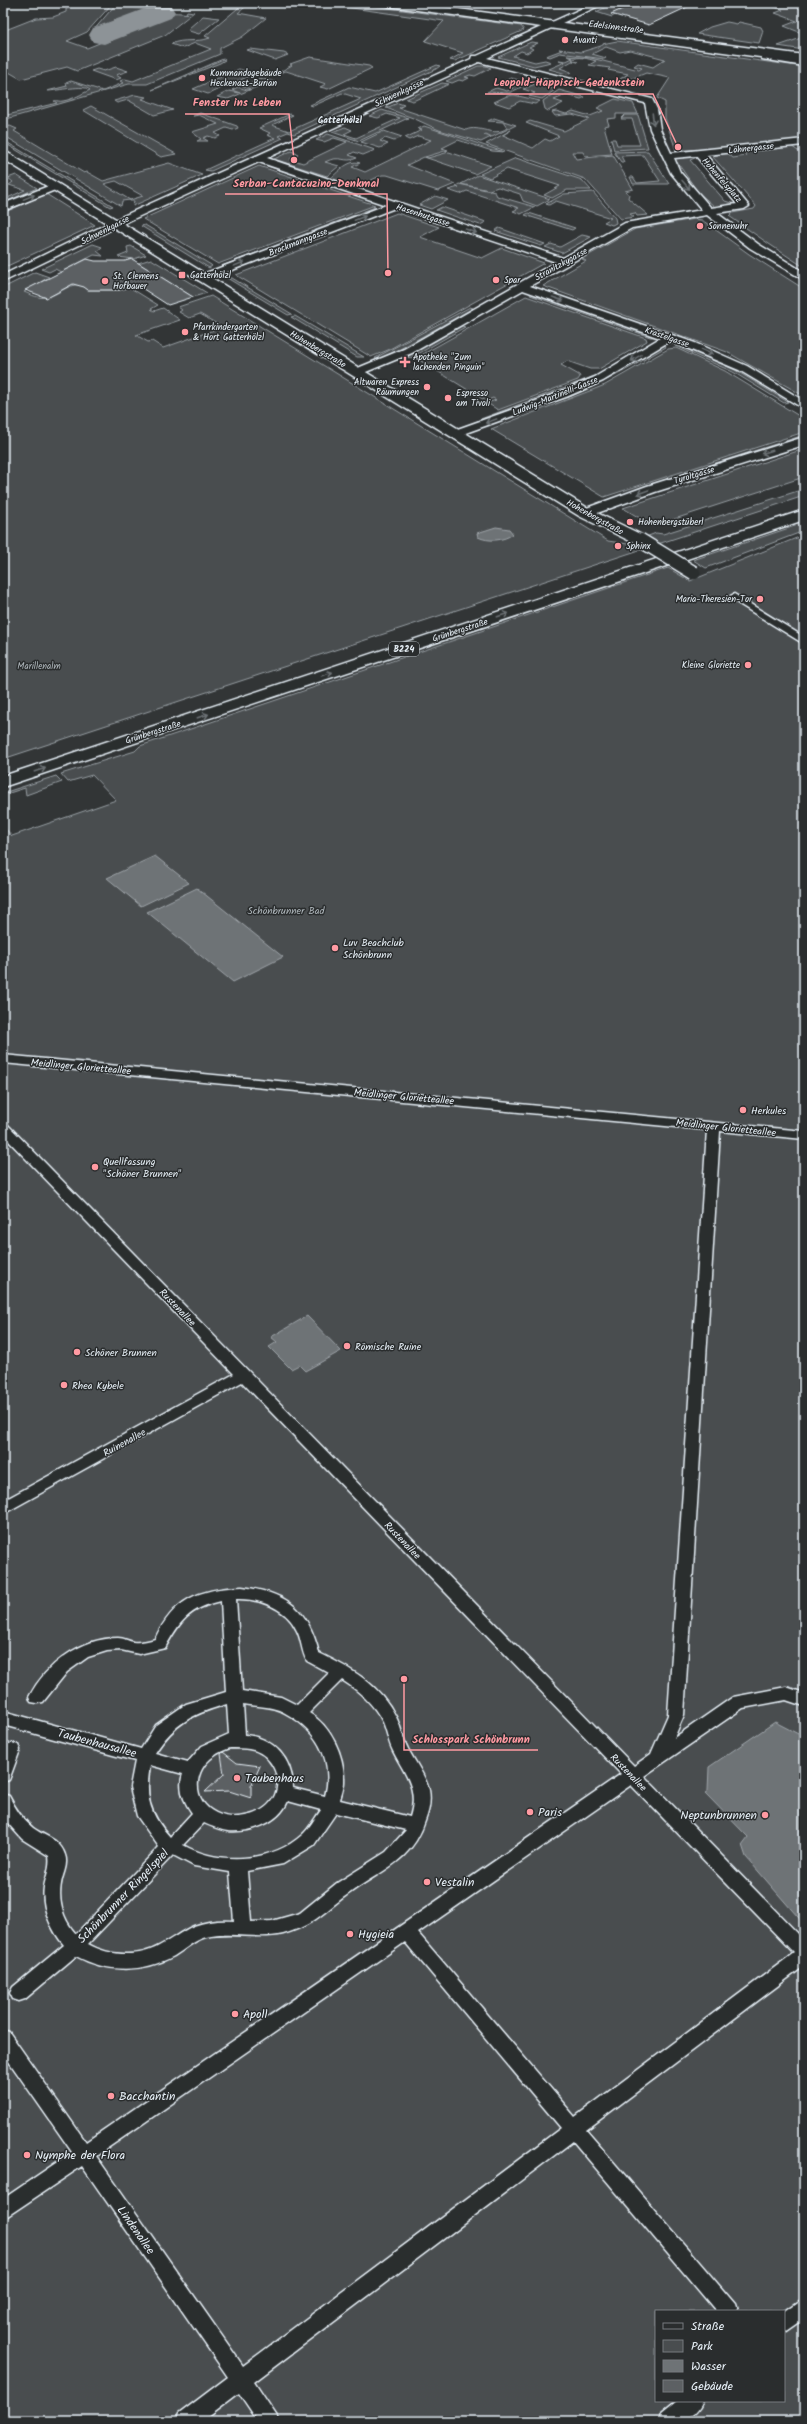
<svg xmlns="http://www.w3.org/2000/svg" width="807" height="2424" font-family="Kalam,sans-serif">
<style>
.green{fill:#494d4f;stroke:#989fa4;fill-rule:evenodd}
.water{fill:#6e7376;stroke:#9fa5aa}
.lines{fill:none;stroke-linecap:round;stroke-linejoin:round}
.taxiway{fill:#8d9397;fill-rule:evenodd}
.building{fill:#5c6063;stroke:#e8f1f8}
.pedestrian-casing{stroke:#e8f1f8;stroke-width:3}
.minor-casing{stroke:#e8f1f8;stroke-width:3}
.tertiary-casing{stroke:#e8f1f8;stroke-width:3}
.secondary-casing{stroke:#e8f1f8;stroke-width:3}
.primary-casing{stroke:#e8f1f8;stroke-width:3}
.pedestrian{fill:#2a2d2e;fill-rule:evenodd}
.minor{fill:#2a2d2e;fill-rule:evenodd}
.tertiary{fill:#2a2d2e;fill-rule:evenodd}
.secondary{fill:#2a2d2e;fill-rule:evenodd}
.primary{fill:#2a2d2e;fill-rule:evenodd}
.rail{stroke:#e8f1f8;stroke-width:1.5}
.minor-bridge-casing{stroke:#e8f1f8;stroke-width:16;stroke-linecap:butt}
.minor-bridge{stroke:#2a2d2e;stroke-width:13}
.oneway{stroke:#6c7275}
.poi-dot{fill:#ff9aa2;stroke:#2a2d2e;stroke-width:1.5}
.labels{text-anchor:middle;stroke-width:3;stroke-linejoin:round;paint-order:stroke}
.far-street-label{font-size:9px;fill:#e8f1f8;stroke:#2a2d2e}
.far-poi-label{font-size:9px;fill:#e8f1f8;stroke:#2a2d2e;text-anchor:start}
.far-neighbourhood-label{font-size:9px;font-weight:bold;fill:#e8f1f8;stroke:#2a2d2e}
.shield{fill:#2a2d2e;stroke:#afb6bb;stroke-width:1}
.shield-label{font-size:9px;font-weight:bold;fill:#e8f1f8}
.far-park-label{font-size:9px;fill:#b0b8bd;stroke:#2a2d2e}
.park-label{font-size:10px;fill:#b0b8bd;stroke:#2a2d2e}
.poi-label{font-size:10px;fill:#e8f1f8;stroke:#2a2d2e;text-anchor:start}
.street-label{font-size:10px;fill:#e8f1f8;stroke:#2a2d2e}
.near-street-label{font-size:12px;fill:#e8f1f8;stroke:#2a2d2e}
.near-poi-label{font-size:12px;fill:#e8f1f8;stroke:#2a2d2e;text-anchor:start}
.leader{fill:none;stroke:#ff9aa2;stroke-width:1.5}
.callout-dot{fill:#ff9aa2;stroke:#2a2d2e;stroke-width:1.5}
.callout-label{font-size:11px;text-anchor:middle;font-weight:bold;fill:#ff9aa2;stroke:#2a2d2e;stroke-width:3;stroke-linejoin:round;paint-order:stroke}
</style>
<rect width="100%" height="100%" fill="#323536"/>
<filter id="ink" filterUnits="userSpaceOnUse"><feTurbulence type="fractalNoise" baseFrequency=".025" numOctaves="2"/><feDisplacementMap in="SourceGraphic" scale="8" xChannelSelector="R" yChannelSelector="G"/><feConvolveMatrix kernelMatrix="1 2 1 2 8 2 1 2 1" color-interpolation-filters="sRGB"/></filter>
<g filter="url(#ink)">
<path class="green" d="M76,3L111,5L87,32L67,41L87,48L112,38L106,36C133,25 160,8 188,14L186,13L187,11L194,12L165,35L77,71L67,67L21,79L7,71L9,70L3,65V31L36,18L53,17L66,12V9Z
M244,3H250L238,13L266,18L242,37L220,48V54L147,84H129L3,120V116L57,103L54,101C58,100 59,102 63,101C74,99 81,94 90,90C85,84 57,91 47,91L67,86L66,83L71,81L103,91L123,83L120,81L125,79L133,81L211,49L195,43L183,48L171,44C184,38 196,43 210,38L205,36Z
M316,3H350L521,26L524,30L455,61L450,60L463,53L425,41L444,21Z
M615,3H636L612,14L615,15L612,17L596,12Z
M763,3H792L804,7V34L784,26L797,21L775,13L783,10Z
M115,5L157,11L101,34L93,31Z
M203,16L219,18L199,34L189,31V28Z
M727,22L737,24L739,22L761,27L763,31L759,43L697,34L710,27Z
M804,37V50L778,46Z
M617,41L804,67V140L705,150H676L665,118V102L657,98L670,78L646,73L614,86L599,82L603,80L615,82L628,74L608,70L610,68L589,65L596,61C588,59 578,55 572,60L578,62L572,61L560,68L571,72L567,74L549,69L565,62L559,60L566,61L573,58L567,56L591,58L639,70L642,68L634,66L638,63L653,67L665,59L630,50L620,52L606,47L592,54L606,58L604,59L560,53L550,57L546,56L562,50L559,49L581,52L601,46L602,44Z
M531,42L538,43L529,47L533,49L527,53L521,51L513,56L535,62L545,60L551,62L534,66L498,57Z
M250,49L284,53L288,55L275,60L247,50Z
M310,57L369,66L372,68L328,89L320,87L326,84L286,71L278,73L292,65L290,64Z
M223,59L225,60L220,63L152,90Z
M437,65L440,66L436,69L294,134L288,132L278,136L283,138L211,171L205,170L275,138L267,135L270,133L259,128L290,114L293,115L272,125L289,131L361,99L342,93L313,106L310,105L349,87L375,93Z
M478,66H486L491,68L475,76L470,75L465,77L469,78L463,81L459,80L452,83L446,81Z
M116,67L128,71L116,75L121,78L116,80L91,71L97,69L104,71Z
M239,69L254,74L208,94L193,89Z
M260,78L275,82L263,87L259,86L228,99L217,97L229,91L240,93L232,90L238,87L247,90L250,89L242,86L247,83L256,86L259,84L251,82Z
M511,78L530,83L509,93L487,92L496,88L507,91L513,88L511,87L515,85L504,81Z
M442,83L449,84L413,101L406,99Z
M535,84L554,89L555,90L542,99L529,96L535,93L523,89Z
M559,90L585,97L581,99L566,95L554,100L563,103L548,111L545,109L543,101Z
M135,95L146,97L142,99L173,110L154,115L128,100L117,103L114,101Z
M514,95L540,101L535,104L520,101L509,107L494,102L507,96Z
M615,99L633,103L638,114H616V118L607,119L609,125L604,126L612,154L585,156L583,152H572L576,159L613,155L633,189L625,191L629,194L628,198L648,215L637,216L635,213L630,214L634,217L621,219L585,179L486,144L511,130L503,135L533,148L545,139L550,141L559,136L526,123L530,121L564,131L589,119L572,114L555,116L552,112L556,111L566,114L573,111L590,116L603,111L597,108Z
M398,103L404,105L399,108L466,130C479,124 494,138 507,128L503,122L488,121L494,118L516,125L492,137L486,134L484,135L491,137L481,142L439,130L413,118L386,108Z
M91,106L176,154L161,157L83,110Z
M382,110L408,118L359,141L332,132L345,127L352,130L344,134L356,138L400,118L387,114L378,118L369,116Z
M200,113L237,126L238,128L233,130L226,128L215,133L220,136L215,138L208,136L203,138L208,141H197L201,139L192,132L218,124L199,115L193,116Z
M625,115H638L648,148L614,150L611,139H615L617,145H640L632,119H621Z
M10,126L17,129L14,131L84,173L87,172L103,181L169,163L202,175L133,206L134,201H130V200L143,196L116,181L104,184L130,200L122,201L121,206L3,135V128Z
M424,126L504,152L492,151L458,140L442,148L448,150L425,157L428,158L449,152L491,166L475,174L424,157L407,165L455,184L438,191L387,175H382L357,187L331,178C339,171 349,159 360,163L352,167L365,172L431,140L418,136L409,140L405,138L422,130L418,129Z
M384,131L402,137L394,141L385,138L380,141L388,144L380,148L361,142Z
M328,134L375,150L363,155L354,152L349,155L357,158C344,164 341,154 325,162L339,166L327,176L274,159L291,151L298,154L290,159L303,163L347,142L334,138L324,142L316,140Z
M3,140L113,206L110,207L3,142Z
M791,146L798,151L804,150V267L769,244L729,216L732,213L754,209L756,206L712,156L727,153L733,158L746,156L744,152Z
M648,151L669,184H633L630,177H633L637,183L660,181L643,155L621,156L624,162H621L614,152Z
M693,156L695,158L690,160L725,201L735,204L715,207L698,192L674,158Z
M516,158L582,180L591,190H567L552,198L544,195L560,186L507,169L490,178L480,174Z
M264,164L380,203L264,165Z
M259,166L375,205L218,264L143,219Z
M16,175L37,188L3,203V200L25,190L9,185L13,182L8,178Z
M478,175L550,199L537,206L523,201L520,194L498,187L489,190L461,184Z
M459,184L495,192L497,196L535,207L521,214L513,211L519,208L467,191L460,194L448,190L459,187L456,186Z
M593,192L615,218L616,223L612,225L604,222L611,218L556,201L549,205L546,204L564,194Z
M46,194L95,225L3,268V213Z
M435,196L448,200L431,209L419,205Z
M375,207L379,208L222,266Z
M442,207L486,222L480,225L436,210Z
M397,213L439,227L420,237L482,258L502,248L544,263L388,350L371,357L236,275Z
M528,213L532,214L575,228L572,230L525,215Z
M695,219L702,220L749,254L804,289V396L727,352L543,286L586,261L582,259L635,229Z
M145,225L211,265L212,266L209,268L141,226Z
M499,228L545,244L541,246L495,231Z
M582,235L591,237L562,253L545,247L551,244L560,247Z
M93,244L102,247L97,251L103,256L94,255L61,272L55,269L49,272L41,269Z
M131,246L146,255L134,259L118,257L128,253L127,247Z
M151,259L207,293L193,297L138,263Z
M35,272L49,277L24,292C32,295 39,299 47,297C61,295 74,276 88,290H120L129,287L158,305L151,309L154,311L163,308L180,320L136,335L148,342L152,341L163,348L222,327L200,314L189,318L179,312L182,310L178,307L211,296L608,541L628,544L656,533L663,534L804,489V496L3,759V288Z
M227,278H232L292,314L288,315Z
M531,293L655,337H650L530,295Z
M526,296L646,338L647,341L599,369H590L567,361L561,365L579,375L580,377L578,380L498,410L487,403L496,400L493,398L486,401L416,358Z
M470,307L473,308L400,349L377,360L375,358Z
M295,316L364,357H357L291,317Z
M462,326L465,327L411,358L407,357Z
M676,344L735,370L788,402L784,403L733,372L675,346Z
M665,345L666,347C634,366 602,384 567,398L565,397L600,382Z
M676,348L725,371L804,419V432L604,497L491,429L605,385L668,349Z
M592,377L594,378L478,422V420Z
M804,435V438L690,474L687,472Z
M804,449V477L653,526L623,508Z
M804,523V531L706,568L693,560Z
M804,535V2421H3V826L12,836L116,800L92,775L68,782L61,774L135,751L140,746L668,568L690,581ZM656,2311H784V2401H656Z
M56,776L62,782L26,795L25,788L3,795V793Z"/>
<path class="water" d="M496,527L509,529L513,534C504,541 488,542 478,537L477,533Z
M155,856L189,883L141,906L107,878Z
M197,888L283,957L233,982L147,912Z
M307,1316L341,1351L305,1371L299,1365L291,1369L269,1347L277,1342L271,1337Z
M775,1722L804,1737V1924L746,1857L742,1845L748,1837L705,1793L708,1791L709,1767Z"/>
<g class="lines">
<path class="taxiway" d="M160,3L171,6L175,12L171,18L104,44L93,42L89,35L93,28Z"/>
</g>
<path class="building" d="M636,3H696L649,25L611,14Z
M87,259L95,261H125L132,259L193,297L168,305L137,285L120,290H88L84,287L73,284L47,298L25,290Z
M223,1752L237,1763L260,1766L251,1786V1798L229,1791L205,1792L224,1774L221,1754Z"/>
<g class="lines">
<g class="pedestrian-casing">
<path id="pedestrian" d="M734,594L804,637V644L731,599L729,597Z
M3,1055L804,1131V1139L720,1131L684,1715L674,1738L733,1697L786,1687L804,1693V1706L786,1700L743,1708L644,1776L804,1940V1966L586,2130L735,2304L737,2311H716L573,2141L254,2382L280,2421H258L239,2393L202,2421H176L179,2414L228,2377L82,2166L3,2219V2199L72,2152L3,2053V2030L9,2032L86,2142L621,1774L242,1382L3,1514V1501L234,1374L3,1135V1123L7,1124L634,1766L651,1754L668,1715L707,1130L3,1063ZM631,1785L794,1953L575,2117L418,1933ZM405,1942L561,2128L243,2366L96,2156Z
M242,1587C287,1593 308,1608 319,1653C350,1668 380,1684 396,1717C401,1727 403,1739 408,1749C415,1762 425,1775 429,1790C431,1801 429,1811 425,1821C412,1861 383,1869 351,1892C326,1909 316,1925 283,1934C258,1940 232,1931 206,1937C194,1940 184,1950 174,1956C143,1973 107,1973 76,1956L25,1999L19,2001L13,1999L10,1993L13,1987L64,1945C51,1930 41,1907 44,1887C46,1876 51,1867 49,1856L22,1839L6,1821L3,1817V1794L9,1796C15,1808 22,1819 33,1828C45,1837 60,1839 65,1855C68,1863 64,1872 62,1879C57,1899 62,1919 76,1934L159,1847L137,1816L130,1787L135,1761L3,1725V1711L141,1749L156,1725L186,1704L226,1692L221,1601C189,1608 180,1621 165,1648L139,1654L121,1650L107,1651L88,1657L67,1672L43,1702L37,1703L31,1702L29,1697C46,1664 81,1638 118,1638C124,1638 128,1641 133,1642C140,1643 148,1641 155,1639C174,1599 198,1589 242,1587ZM236,1599C258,1598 286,1608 296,1629C302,1639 301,1651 307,1661L329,1673L297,1705L281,1697L242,1691ZM342,1680C358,1690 374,1704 383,1722C387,1731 388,1741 393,1751C405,1775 419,1788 410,1817L340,1800C341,1794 344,1787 344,1782C345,1756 331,1726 309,1713ZM227,1704L229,1734L202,1746L188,1762L155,1753C175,1722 193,1714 227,1704ZM243,1704C254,1706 268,1706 279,1710C314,1726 335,1757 325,1796L293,1788C293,1760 274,1737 245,1735ZM230,1748C236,1748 243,1748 249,1749C270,1752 283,1776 275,1795C266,1816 234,1822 216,1813C191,1801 193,1770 214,1756C219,1752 225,1750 230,1748ZM150,1765L183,1774C178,1788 184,1802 192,1813L170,1837C148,1812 145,1796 150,1765ZM288,1801L321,1810C315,1818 309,1829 302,1835C271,1863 218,1865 183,1845L204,1823C211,1826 220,1830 228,1831C251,1833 279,1823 288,1801ZM336,1813L406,1830L386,1852L337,1883L300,1913L272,1921L251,1922L247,1871L283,1864L314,1845ZM173,1855L194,1866L230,1872L234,1921C220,1920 207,1921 194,1926C182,1931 171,1940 159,1946C138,1958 109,1956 88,1944Z
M12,1743L18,1745L20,1750L9,1780L3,1782V1753L6,1745Z
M804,2298V2319L784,2333V2312Z
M678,2401H703C694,2422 679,2421 659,2421L662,2414Z"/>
</g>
<g class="minor-casing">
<path id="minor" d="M594,3H605L487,58L652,99L657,109L660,129L671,153L804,139V145L706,155L749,206L744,209L717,213L758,244L804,272V280L750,248L707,215L632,228L530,286L695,343L747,366L804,401V409L739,370L670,341L603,381L566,397L460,435H452L450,433L452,431L558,393L595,377L660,338L523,290L412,353L361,374H353V370L404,349L556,262L395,208L206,280H198V276L386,205L259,162L131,220L3,282V275L123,216L471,59L472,56H477ZM479,62L645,103L650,129L671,173L702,210L625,223L563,258L267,158ZM696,156L737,204L711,208L680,172L674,158Z
M765,54L804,60V66L762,59V55Z
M56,183L61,186L60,188L3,211V204Z
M804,437V445L655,492L589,516H581L579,513L581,510L647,486Z"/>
</g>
<g class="tertiary-casing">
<path id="tertiary" d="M3,150L591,510L642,535L644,538L642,541H630L579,516L3,159Z"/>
</g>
<g class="secondary-casing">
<path id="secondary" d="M382,3H413L804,55V63L388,6Z"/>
</g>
<g class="primary-casing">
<path id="primary" d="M804,510V520L3,787V776Z"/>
</g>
<use href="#pedestrian" class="pedestrian"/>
<use href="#minor" class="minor"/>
<use href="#tertiary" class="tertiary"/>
<use href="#secondary" class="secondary"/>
<use href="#primary" class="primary"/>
<path class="rail" d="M801,3L804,4"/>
<g class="minor-bridge-casing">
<path id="minor-bridge" d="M640,540L694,573"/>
</g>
<use href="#minor-bridge" class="minor-bridge"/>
</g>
<defs><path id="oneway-shaft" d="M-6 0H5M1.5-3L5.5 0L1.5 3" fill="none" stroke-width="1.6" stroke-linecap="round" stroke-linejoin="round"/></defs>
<g class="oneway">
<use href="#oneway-shaft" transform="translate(653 119) rotate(83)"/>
<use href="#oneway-shaft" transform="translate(686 185) rotate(49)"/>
<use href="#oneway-shaft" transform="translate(29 197) rotate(-22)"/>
<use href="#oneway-shaft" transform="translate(360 218) rotate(-21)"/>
<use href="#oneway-shaft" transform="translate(471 231) rotate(19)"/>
<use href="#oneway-shaft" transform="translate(239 264) rotate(-21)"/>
<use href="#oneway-shaft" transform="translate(558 299) rotate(19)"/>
<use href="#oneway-shaft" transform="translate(707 352) rotate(24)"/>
<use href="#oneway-shaft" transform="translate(636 358) rotate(148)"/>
<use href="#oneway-shaft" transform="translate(491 421) rotate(160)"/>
<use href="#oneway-shaft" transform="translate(767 452) rotate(163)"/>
<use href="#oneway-shaft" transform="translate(643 492) rotate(160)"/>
<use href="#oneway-shaft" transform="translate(503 615) rotate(-18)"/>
<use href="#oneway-shaft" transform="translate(327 674) rotate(-18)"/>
<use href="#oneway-shaft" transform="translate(203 716) rotate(-18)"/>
<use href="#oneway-shaft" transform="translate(40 770) rotate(-18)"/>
</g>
</g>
<g class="poi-dot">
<circle cx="565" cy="40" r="4"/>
<circle cx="202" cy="78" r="4"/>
<circle cx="700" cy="226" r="4"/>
<rect x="178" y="271" width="8" height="8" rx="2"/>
<circle cx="496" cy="280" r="4"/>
<circle cx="105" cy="281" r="4"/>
<circle cx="185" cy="332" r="4"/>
<path d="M403 356h4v4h4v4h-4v4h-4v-4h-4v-4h4z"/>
<circle cx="427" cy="387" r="4"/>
<circle cx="448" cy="398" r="4"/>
<circle cx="630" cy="522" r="4"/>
<circle cx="618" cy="546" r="4"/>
<circle cx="760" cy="599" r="4"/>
<circle cx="748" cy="665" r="4"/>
<circle cx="335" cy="948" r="4"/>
<circle cx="743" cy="1110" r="4"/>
<circle cx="95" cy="1167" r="4"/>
<circle cx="347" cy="1346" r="4"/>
<circle cx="77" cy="1352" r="4"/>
<circle cx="64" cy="1385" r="4"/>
<circle cx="237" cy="1778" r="4"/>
<circle cx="530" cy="1812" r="4"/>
<circle cx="765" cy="1815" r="4"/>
<circle cx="427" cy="1882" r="4"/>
<circle cx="350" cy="1934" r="4"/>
<circle cx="235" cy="2014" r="4"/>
<circle cx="111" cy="2096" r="4"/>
<circle cx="27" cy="2155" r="4"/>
</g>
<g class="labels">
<g class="far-street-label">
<text transform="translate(616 27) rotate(7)" y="3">Edelsinnstraße</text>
<text transform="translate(399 93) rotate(-25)" y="3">Schwenkgasse</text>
<text transform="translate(751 148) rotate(-6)" y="3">Löhnergasse</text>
<text transform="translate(722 180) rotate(49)" y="3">Hohenfelsplatz</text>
<text transform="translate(423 215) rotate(18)" y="3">Hasenhutgasse</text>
<text transform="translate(105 230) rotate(-27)" y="3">Schwenkgasse</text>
<text transform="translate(298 242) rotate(-21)" y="3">Brockmanngasse</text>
<text transform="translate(561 264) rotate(-29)" y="3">Stranitzkygasse</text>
<text transform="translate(667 337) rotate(19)" y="3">Krastelgasse</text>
<text transform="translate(318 349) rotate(31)" y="3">Hohenbergstraße</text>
<text transform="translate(555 396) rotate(-22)" y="3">Ludwig-Martinelli-Gasse</text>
<text transform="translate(694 475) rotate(-17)" y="3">Tyroltgasse</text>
<text transform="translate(595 517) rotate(29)" y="3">Hohenbergstraße</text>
<text transform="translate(460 630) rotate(-18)" y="3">Grünbergstraße</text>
<text transform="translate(153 732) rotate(-18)" y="3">Grünbergstraße</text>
</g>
<g class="far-poi-label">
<text x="573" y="43">Avanti</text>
<text x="210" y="76">Kommandogebäude<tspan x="210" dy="10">Heckenast-Burian</tspan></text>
<text x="708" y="229">Sonnenuhr</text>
<text x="190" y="278">Gatterhölzl</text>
<text x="113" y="279">St. Clemens<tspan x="113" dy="10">Hofbauer</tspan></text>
<text x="504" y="283">Spar</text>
<text x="193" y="330">Pfarrkindergarten<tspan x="193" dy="10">&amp; Hort Gatterhölzl</tspan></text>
<text x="413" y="360">Apotheke "Zum<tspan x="413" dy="10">lachenden Pinguin"</tspan></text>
<text x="419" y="385" text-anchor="end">Altwaren Express<tspan x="419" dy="10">Räumungen</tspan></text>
<text x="456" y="396">Espresso<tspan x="456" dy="10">am Tivoli</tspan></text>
<text x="638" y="525">Hohenbergstüberl</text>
<text x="626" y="549">Sphinx</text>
<text x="752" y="602" text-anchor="end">Maria-Theresien-Tor</text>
<text x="740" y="668" text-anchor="end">Kleine Gloriette</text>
</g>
<g class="far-neighbourhood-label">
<text x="340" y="123">Gatterhölzl</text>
</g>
<rect class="shield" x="389" y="642" width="30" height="14" rx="3"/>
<g class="shield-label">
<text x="404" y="652">B224</text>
</g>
<g class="far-park-label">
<text x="39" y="669">Marillenalm</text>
</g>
<g class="park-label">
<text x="286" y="914">Schönbrunner Bad</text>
</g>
<g class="poi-label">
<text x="343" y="946">Luv Beachclub<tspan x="343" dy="12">Schönbrunn</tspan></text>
<text x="751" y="1114">Herkules</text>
<text x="103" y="1165">Quellfassung<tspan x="103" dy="12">"Schöner Brunnen"</tspan></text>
<text x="355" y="1350">Römische Ruine</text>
<text x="85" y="1356">Schöner Brunnen</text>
<text x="72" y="1389">Rhea Kybele</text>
</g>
<g class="street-label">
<text transform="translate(81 1066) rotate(5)" y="4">Meidlinger Glorietteallee</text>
<text transform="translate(404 1096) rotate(5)" y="4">Meidlinger Glorietteallee</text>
<text transform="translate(726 1127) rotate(6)" y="4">Meidlinger Glorietteallee</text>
<text transform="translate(178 1307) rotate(46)" y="4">Rustenallee</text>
<text transform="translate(124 1442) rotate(-29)" y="4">Ruinenallee</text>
<text transform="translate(403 1540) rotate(46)" y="4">Rustenallee</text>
<text transform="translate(629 1772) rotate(46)" y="4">Rustenallee</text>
</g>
<g class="near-street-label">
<text transform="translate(97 1743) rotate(15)" y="4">Taubenhausallee</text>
<text transform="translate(123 1896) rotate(-46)" y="4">Schönbrunner Ringelspiel</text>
<text transform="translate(136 2230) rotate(55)" y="4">Lindenallee</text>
</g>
<g class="near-poi-label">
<text x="245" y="1782">Taubenhaus</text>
<text x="538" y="1816">Paris</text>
<text x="757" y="1819" text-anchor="end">Neptunbrunnen</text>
<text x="435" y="1886">Vestalin</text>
<text x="358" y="1938">Hygieia</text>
<text x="243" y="2018">Apoll</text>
<text x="119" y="2100">Bacchantin</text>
<text x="35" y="2159">Nymphe der Flora</text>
</g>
</g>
<path class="leader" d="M678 147L653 94H485M294 160L289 114H185M388 273L387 194H225M404 1679L404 1750H538"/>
<g class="callout-dot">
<circle cx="678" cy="147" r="4"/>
<circle cx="294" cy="160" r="4"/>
<circle cx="388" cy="273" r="4"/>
<circle cx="404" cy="1679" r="4"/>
</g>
<g class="callout-label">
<text x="569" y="86">Leopold-Happisch-Gedenkstein</text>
<text x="237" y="106">Fenster ins Leben</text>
<text x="306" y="187">Serban-Cantacuzino-Denkmal</text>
<text x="471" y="1743">Schlosspark Schönbrunn</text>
</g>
<rect width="807" height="2424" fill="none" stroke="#2a2d2e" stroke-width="16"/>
<rect x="8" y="8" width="791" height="2408" fill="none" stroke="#e8f1f8" stroke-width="1.5" filter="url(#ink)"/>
<rect x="655" y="2310" width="130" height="92" fill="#2a2d2e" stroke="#767b7f"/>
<rect x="663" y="2323" width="20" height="6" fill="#2a2d2e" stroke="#767b7f"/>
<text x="691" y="2330" font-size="12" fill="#e8f1f8">Straße</text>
<rect x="663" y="2340" width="20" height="12" fill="#494d4f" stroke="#767b7f"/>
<text x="691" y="2350" font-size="12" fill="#e8f1f8">Park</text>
<rect x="663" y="2360" width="20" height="12" fill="#6e7376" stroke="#767b7f"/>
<text x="691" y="2370" font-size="12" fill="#e8f1f8">Wasser</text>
<rect x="663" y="2380" width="20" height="12" fill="#5c6063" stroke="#767b7f"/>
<text x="691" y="2390" font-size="12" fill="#e8f1f8">Gebäude</text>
</svg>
